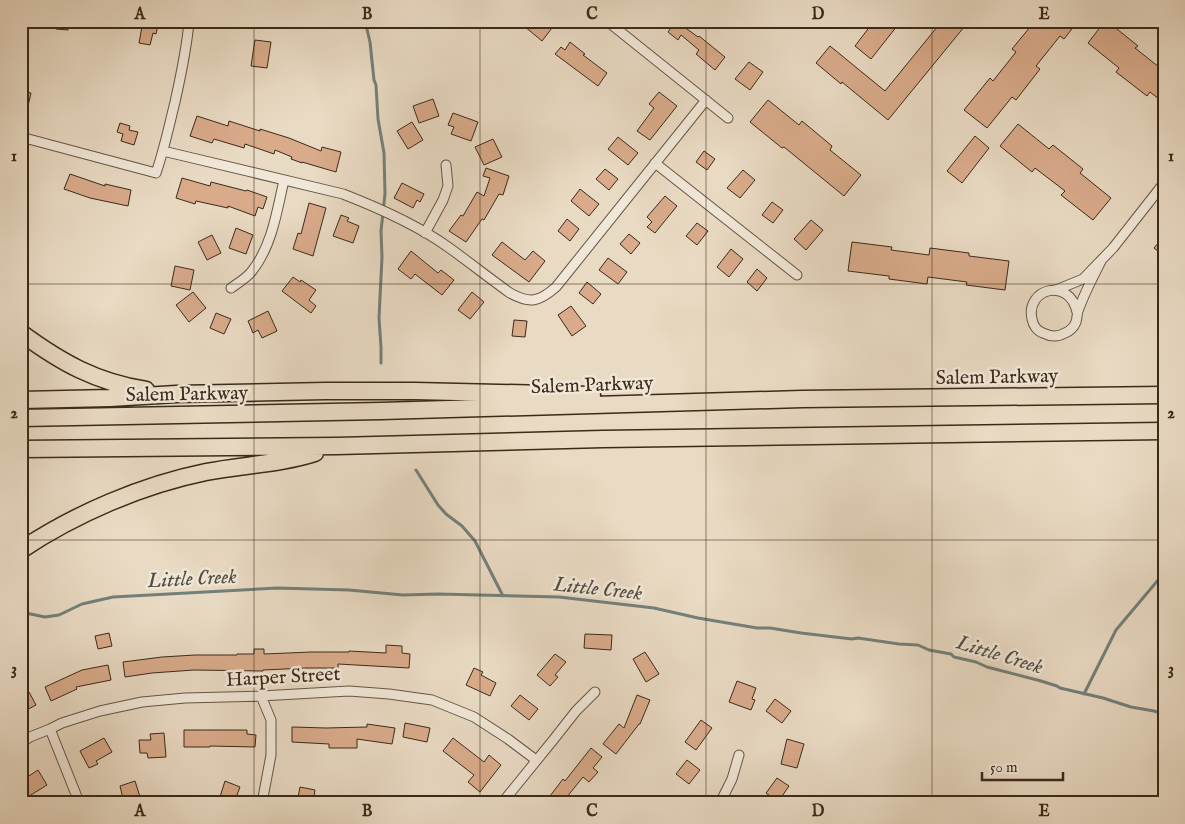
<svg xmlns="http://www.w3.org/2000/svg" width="1185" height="824" font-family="'IM FELL English',serif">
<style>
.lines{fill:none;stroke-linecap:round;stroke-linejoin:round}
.stream{stroke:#73807a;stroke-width:3}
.building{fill:#d9ab8b;stroke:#3b2a19}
.street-casing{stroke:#665644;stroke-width:11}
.highway-casing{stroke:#3b2a19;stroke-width:19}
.street{stroke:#f1e7d8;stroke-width:9}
.highway{stroke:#e9dac3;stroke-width:16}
.grid{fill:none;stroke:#3b2a19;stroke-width:1;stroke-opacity:0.55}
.labels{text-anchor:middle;stroke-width:5;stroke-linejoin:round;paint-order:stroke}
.street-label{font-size:20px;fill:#3b2a19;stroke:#f1e7d8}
.water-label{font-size:21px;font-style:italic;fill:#524e42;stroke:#f1e7d8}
.neatline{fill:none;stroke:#3b2a19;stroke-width:2}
.grid-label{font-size:16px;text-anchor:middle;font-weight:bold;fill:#3b2a19}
</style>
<rect width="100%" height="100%" fill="#e9dac3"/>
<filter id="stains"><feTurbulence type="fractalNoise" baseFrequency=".004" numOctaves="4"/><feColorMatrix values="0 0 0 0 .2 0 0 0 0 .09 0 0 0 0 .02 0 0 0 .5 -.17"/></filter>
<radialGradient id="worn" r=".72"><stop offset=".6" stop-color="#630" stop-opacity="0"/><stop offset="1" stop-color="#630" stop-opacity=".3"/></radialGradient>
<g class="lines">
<path class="stream" d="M365,21L370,42L374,80L376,85L378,119L384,153L385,194L381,231L382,257L379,318L381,347V363
M416,470L438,505L446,514L462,526L475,541L503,596
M21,612L45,617L59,615L82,604L113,597L277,588L349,590L403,595L438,594L559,597L654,608L698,618L757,628H770L801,633L852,639L858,638L899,644L918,645L929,650L951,654L954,657L976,662L987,667L1041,681L1057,686L1060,688L1103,698L1131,707L1154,711L1164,714
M1084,694L1116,630L1164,573"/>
</g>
<path class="building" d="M56,21H69L68,30L56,29Z
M143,21H159L156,34L153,33L150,45L139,43Z
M528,21H543L552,28L542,41L524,26Z
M676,21L698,37L699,36L725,57L715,70L696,54L699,50L681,35L678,40L668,32Z
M874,21H901L871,59L855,46Z
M942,21H969L888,120L842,82L841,84L816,63L830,46L885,91Z
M1035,21H1078L1064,39L1060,36L1036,66L1040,69L1016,100L1012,97L987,128L964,110L990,78L993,81L1016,52L1012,49Z
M1105,21H1107L1138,46L1135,48L1164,71V103L1150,92L1147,96L1116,72L1119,68L1088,43Z
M255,40L271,42L267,68L251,66Z
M570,42L585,54L583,55L607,73L598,86L555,54L561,47L565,50Z
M749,62L763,72L750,90L735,79Z
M21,91L31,93L25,119H21Z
M659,92L677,106L650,140L637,131L654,108L649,104Z
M433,99L439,116L419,123L413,106Z
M768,100L799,125L802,121L832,146L830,150L861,175L844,196L784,147L782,148L750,122Z
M453,113L478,122L471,141L451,134L454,127L448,125Z
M197,116L228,126L229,121L260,131V129L289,138L321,151L322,147L341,152L336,172L302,162V163L291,159L292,157L275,150L274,154L245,144L244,148L214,139L212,143L190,136Z
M412,122L423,140L408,149L397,131Z
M120,123L130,126L129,130L138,132L134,145L121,141L123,134L117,132Z
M1018,124L1049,149L1053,145L1083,169L1080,173L1111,198L1093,220L1061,195L1065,191L1035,168L1032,172L1000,146Z
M975,136L989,148L962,183L947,171Z
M618,137L638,153L628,165L608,149Z
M493,139L502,157L484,165L475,147Z
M704,151L715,159L707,170L696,162Z
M486,168L509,176L503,195L499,194L484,220L482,219L466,242L449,231L461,215L463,216L477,192L484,196L490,178L483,176Z
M605,169L618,179L609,190L596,179Z
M743,170L755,180L740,198L727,188Z
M70,174L105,186V184L131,190L128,206L90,198L64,189Z
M182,178L210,186L211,182L246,191L247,190L267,197L263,209L258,207L255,216L228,206V208L196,201L195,204L176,198Z
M402,183L424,194L420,202L417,200L413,208L394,198Z
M580,189L599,204L589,216L571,201Z
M665,196L677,206L655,233L647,227L652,222L647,217Z
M772,202L783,210L773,223L762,215Z
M309,203L326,208L313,256L293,249L298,233L301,234Z
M341,215L349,218L347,221L359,226L353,243L333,236Z
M567,219L579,229L570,241L558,231Z
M811,220L823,230L806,250L794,239Z
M697,223L708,231L697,245L686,236Z
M236,228L253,235L246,254L229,248Z
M629,234L640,243L631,254L620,244Z
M212,235L221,253L207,260L198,242Z
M1164,236V256L1154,248Z
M502,242L525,260L533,251L545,261L529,282L492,255Z
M852,242L892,247L891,250L929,255L930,248L969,253V256L1009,261L1005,290L966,285L967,282L928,277L927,284L889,279V276L848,271Z
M731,249L743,259L729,277L717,267Z
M411,251L438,273L441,270L454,280L442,295L415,274L411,279L398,269Z
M608,258L627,272L618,284L599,270Z
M175,266L194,270L190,290L171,286Z
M757,269L767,278L757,291L747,282Z
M293,277L300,282L301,280L316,290L309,300L316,306L311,313L282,291Z
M587,282L601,294L593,304L579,293Z
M193,292L206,308L189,322L176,305Z
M472,292L484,302L470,319L458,310Z
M571,306L586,326L572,336L558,315Z
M268,311L277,331L262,338L258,330L253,333L248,321Z
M216,313L231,319L224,334L210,328Z
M514,320L527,321L525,337L512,336Z
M109,633L112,646L98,649L95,636Z
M585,634L612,635L611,650L584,648Z
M386,645L402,646V653L410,654L409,668L338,664V668H306L263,670V671L194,670L152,673L125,677L123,662L162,657L195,655H237V654H254V649H264V654L311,652H349V651L386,653Z
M645,652L659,674L646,682L633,659Z
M555,654L566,662L555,675L558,677L550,686L537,675Z
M108,665L111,680L76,687L77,689L51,701L45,687L82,670Z
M474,668L483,672L481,675L496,683L490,696L466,685Z
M737,681L756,688L752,699L755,700L751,710L729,702Z
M29,692L36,705L21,713V695Z
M520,695L538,709L529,720L511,706Z
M637,695L650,700L640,724H639L616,754L603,744L619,724L624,728Z
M775,699L791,711L782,723L766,711Z
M701,720L712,728L696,750L685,742Z
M405,723L430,728L427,742L403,737Z
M367,724L395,728L392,744L357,739V748H329V744L292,742V727L326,728L367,727Z
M184,730H247V734L256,735L255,747L210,746V747H184Z
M164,733L166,757L148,758L147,753H140L139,740H151L150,734Z
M104,738L112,752L96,761L98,764L89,768L80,751Z
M453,738L484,762L489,755L501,765L480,792L468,782L474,775L443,751Z
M787,739L804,744L797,768L781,764Z
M591,748L602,757L593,768L598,772L589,782L583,777L562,803H558L550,796L563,779L565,781Z
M687,760L700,770L689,784L676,774Z
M38,770L47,785L26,798L21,790V781Z
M777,778L789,786L778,802L766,793Z
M135,781L142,803H124L120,786Z
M225,781L240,787L234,803H218Z
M300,787L315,790L313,803H297Z"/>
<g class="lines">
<g class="street-casing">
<path id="street" d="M607,21L728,118
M21,137L156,173C164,150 169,126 175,102C181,75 187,48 189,21
M163,151L343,194C379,208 416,224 448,247C469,262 489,278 510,293C530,304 539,302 556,287L706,100
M655,163L797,275
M425,233L443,200L448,186L446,165
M231,288C238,283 247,278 252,271C272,246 277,211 284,180
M1056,290L1083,279L1113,248L1164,183
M1077,312C1069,276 1025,289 1032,319C1033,325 1037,331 1043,333C1051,337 1058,337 1065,333C1070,331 1074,327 1076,322C1077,319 1077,314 1078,311C1084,294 1093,277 1101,261
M261,696L271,720V755L262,803
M50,729L79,802
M21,743L30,737L50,729L62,723L100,711L142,702L185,698L261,696L349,691L389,694L432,700L474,717L508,739L536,760
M502,803L554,739L576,711L595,692
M720,803L732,779L739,755"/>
</g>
<g class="highway-casing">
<path id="highway" d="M21,333C62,363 96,382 146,390
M21,400L110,398L176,394L325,391H415L592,395
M21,418L381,411L802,399L1164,395
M21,449L337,446L603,439L1164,431
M21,550C75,514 142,485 206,472C242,465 281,464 315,453"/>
</g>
<use href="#street" class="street"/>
<use href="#highway" class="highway"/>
</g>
<path class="grid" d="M254,21V803M480,21V803M706,21V803M932,21V803M21,284H1164M21,540H1164"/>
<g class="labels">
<g class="street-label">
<text transform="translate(997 376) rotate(-1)" y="7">Salem Parkway</text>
<text transform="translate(592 384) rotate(-2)" y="7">Salem Parkway</text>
<text transform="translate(187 393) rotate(-1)" y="7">Salem Parkway</text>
<text transform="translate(283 676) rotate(-3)" y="7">Harper Street</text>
</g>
<g class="water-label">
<text transform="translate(192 578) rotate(-3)" y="7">Little Creek</text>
<text transform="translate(598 588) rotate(6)" y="7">Little Creek</text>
<text transform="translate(1000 654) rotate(17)" y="7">Little Creek</text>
</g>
</g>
<rect width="1185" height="824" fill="none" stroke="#e9dac3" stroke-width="55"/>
<path d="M982 772v8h81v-8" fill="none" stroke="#3b2a19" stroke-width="2.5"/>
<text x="990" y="772" font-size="15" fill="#3b2a19" stroke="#f1e7d8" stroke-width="4" paint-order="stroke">50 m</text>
<rect x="28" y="28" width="1130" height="768" class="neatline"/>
<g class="grid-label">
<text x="140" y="19">A</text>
<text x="367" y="19">B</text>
<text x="592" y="19">C</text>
<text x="818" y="19">D</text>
<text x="1044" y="19">E</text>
<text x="14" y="161">1</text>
<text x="1171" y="161">1</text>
<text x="14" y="418">2</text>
<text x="1171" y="418">2</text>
<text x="14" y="674">3</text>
<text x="1171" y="674">3</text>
<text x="140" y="816">A</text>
<text x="367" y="816">B</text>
<text x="592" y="816">C</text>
<text x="818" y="816">D</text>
<text x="1044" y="816">E</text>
</g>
<rect width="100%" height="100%" filter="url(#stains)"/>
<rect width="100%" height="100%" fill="url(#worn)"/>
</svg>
